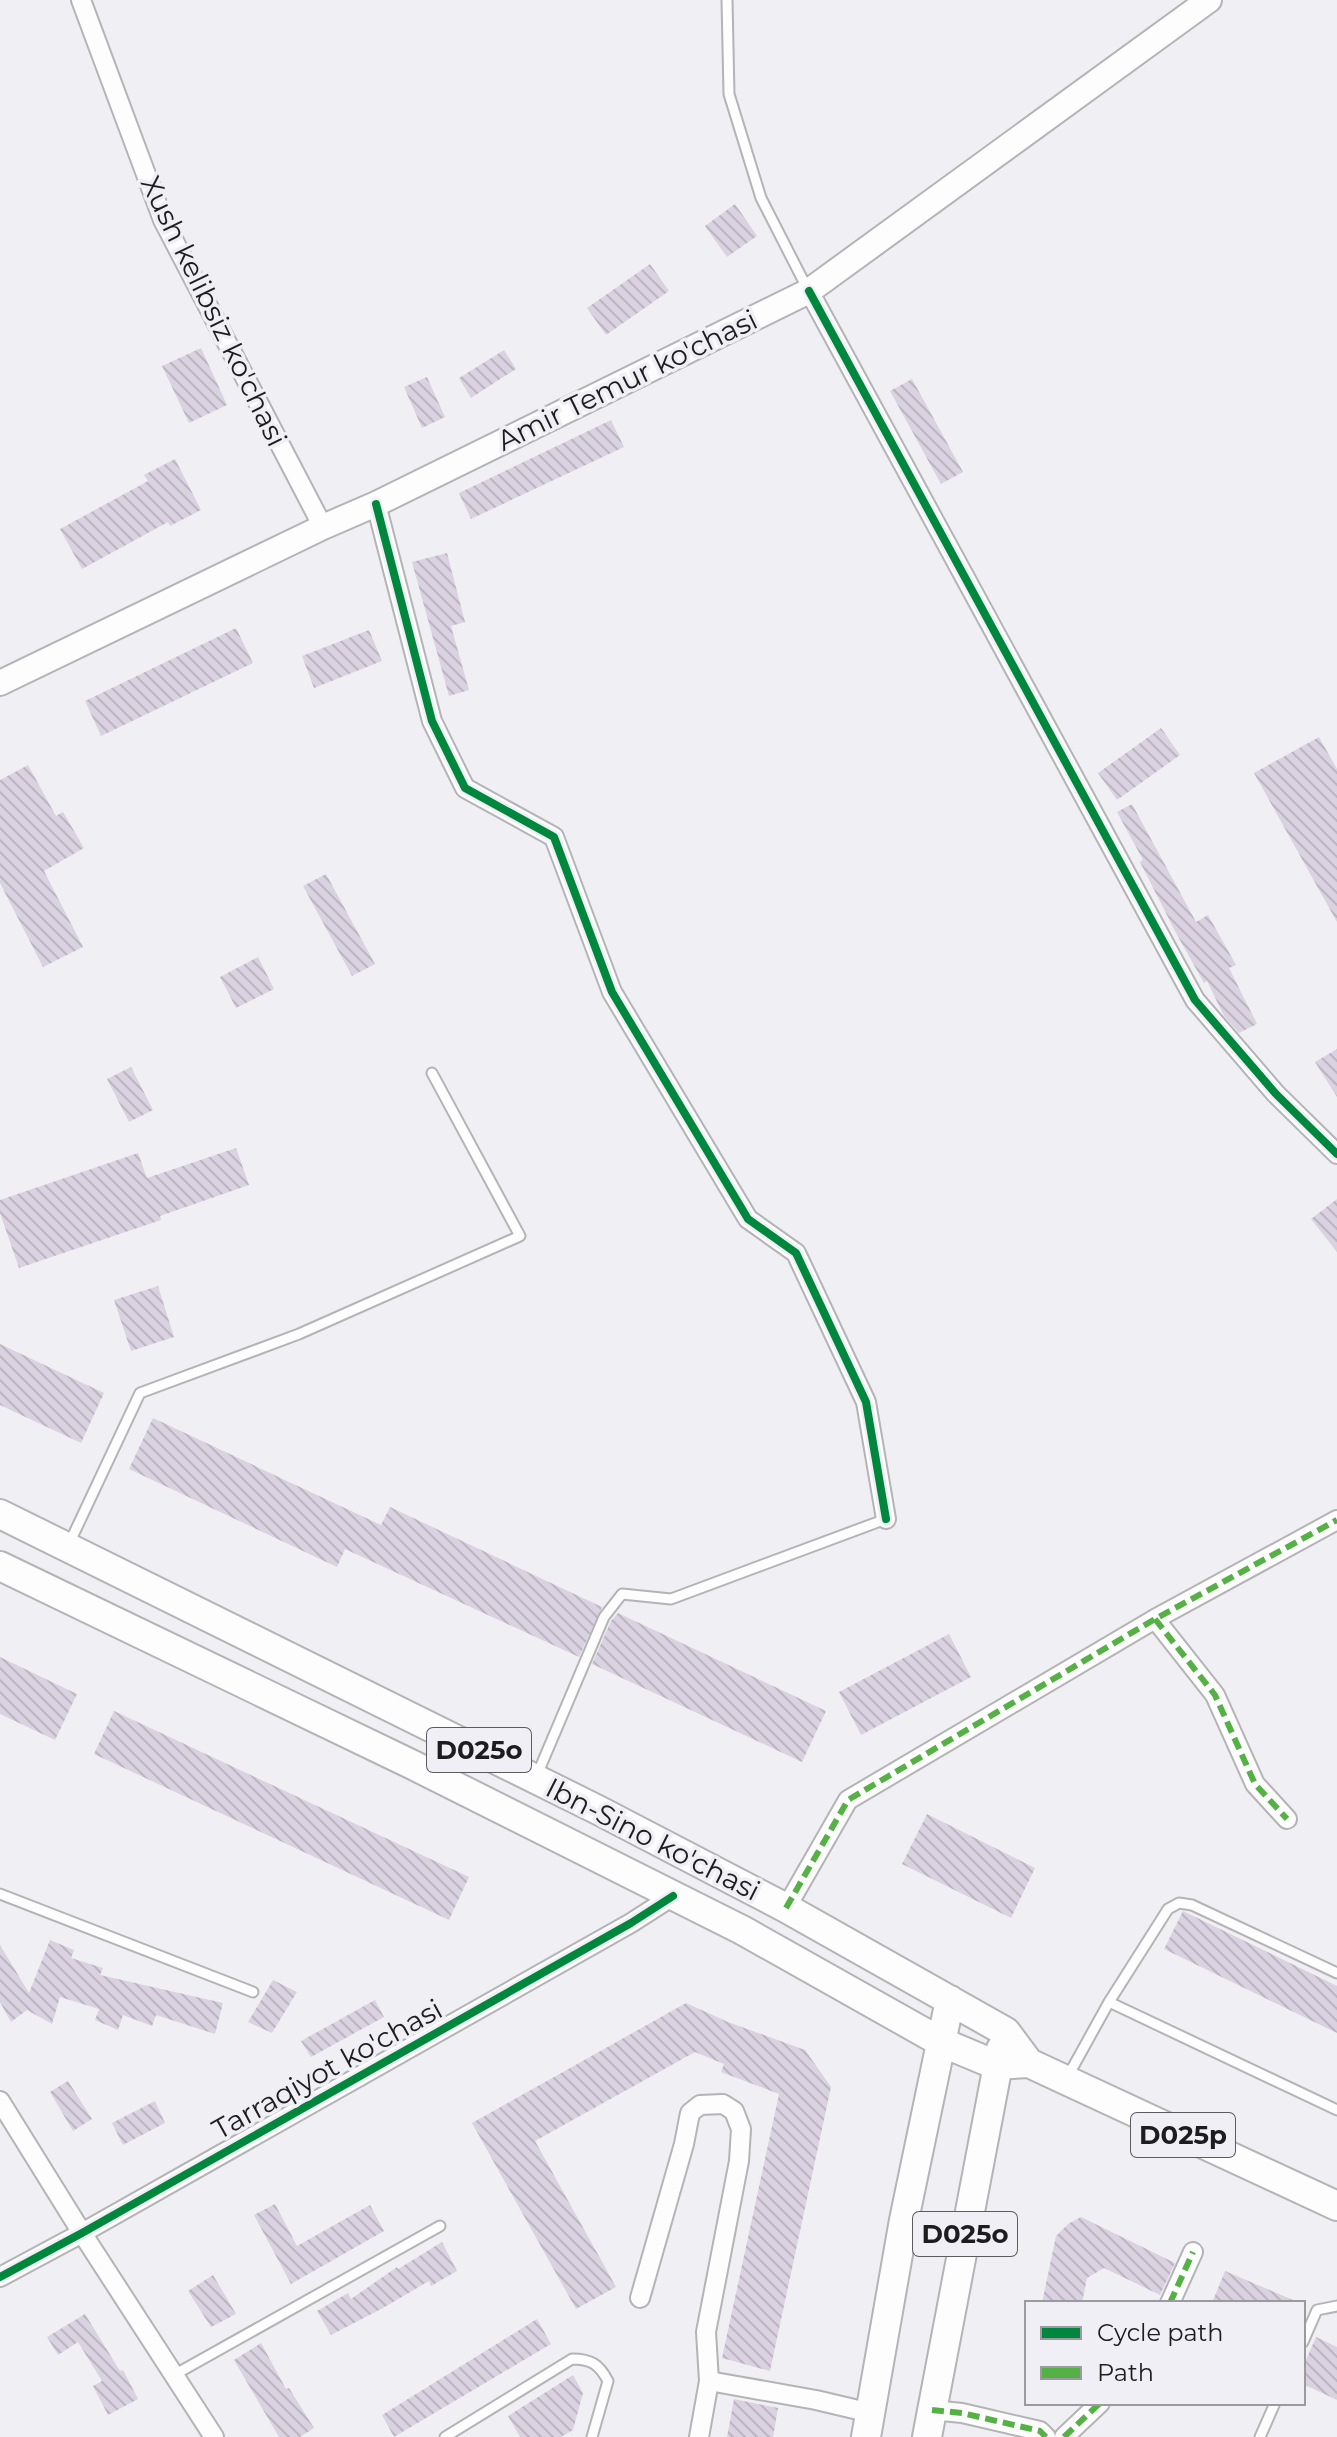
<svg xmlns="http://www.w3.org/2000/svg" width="1337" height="2437" font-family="Montserrat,sans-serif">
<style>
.building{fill:url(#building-back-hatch)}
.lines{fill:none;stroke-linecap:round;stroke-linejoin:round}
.lane-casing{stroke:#b4b4b6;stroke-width:13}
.street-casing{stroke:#b4b4b6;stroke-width:22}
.secondary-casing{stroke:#b4b4b6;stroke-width:28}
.primary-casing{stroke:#b4b4b6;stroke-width:32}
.lane{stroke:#fdfdfd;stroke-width:9}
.street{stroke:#fdfdfd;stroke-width:18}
.secondary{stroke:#fdfdfd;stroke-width:24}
.primary{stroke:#fdfdfd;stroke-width:28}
.quiet{stroke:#55b145;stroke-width:6;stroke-dasharray:12 6;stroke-linecap:butt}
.cycleway-casing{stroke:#efeff5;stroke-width:13}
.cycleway{stroke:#00873e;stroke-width:8}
.labels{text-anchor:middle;stroke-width:7;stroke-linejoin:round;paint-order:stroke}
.shield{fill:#efeff5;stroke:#5c5c5f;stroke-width:2}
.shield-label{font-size:26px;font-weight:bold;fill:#1d1d1f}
.street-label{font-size:28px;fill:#1d1d1f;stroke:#efeff5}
</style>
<defs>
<pattern id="building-back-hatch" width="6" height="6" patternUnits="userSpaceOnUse" patternTransform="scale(2)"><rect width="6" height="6" fill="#dbd2e1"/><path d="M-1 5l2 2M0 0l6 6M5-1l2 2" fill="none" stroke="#bcb4c1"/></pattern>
</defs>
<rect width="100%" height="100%" fill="#f0f0f4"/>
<path class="building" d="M735,204L757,236L727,257L705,226Z
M650,264L669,291L606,335L587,308Z
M201,348L227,405L189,423L162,366Z
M504,350L516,369L471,398L459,378Z
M427,377L445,417L422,428L404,387Z
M912,379L963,472L941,484L890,391Z
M611,420L624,447L471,519L459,493Z
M175,459L201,510L170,526L168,522L82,569L60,529L148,481L144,475Z
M447,553L465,622L451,626L469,690L449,696L412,562Z
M236,628L253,663L101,736L85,701Z
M369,630L382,661L314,688L302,656Z
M1161,728L1180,755L1117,800L1098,773Z
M1319,737L1337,769V922L1254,773Z
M28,765L56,816L63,812L84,848L44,871L83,947L43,967L0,883V780Z
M1132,804L1196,922L1208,915L1236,965L1229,968L1257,1024L1239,1033L1224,1016L1207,981L1204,983L1176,933L1140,862L1143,860L1117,812Z
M326,874L375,964L352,976L303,886Z
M258,957L274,989L236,1008L220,977Z
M1337,1049V1097L1315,1062Z
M131,1067L153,1110L129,1122L107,1079Z
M236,1148L249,1185L160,1216L161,1220L19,1268L0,1213V1200L138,1153L147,1178Z
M1337,1199V1252L1311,1219Z
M158,1286L174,1337L131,1351L114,1300Z
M0,1344L104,1393L81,1443L0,1405Z
M153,1418L381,1525L390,1507L602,1607L579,1657L345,1549L337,1567L129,1469Z
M618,1613L826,1711L802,1762L592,1664L611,1621Z
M949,1634L971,1677L861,1735L839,1692Z
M0,1657L77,1694L55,1740L0,1714Z
M114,1711L469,1877L449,1920L94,1754Z
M927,1814L1035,1868L1011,1918L902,1864Z
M1183,1911L1337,1986V2033L1164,1949Z
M50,1940L74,1950L71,1958L103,1968L100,1975L223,2003L215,2034L156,2015L152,2026L123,2015L118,2030L95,2020L99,2009L60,1997L52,2024L27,2010L11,2022L0,2002V1945L29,1993Z
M273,1980L297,1992L272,2033L248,2022Z
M375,2000L384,2017L311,2057L301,2041Z
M686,2003L728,2022L805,2050L831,2087L770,2371L722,2358L779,2094L721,2072L724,2064L695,2052L535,2141L616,2287L576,2309L472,2123Z
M68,2081L92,2119L73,2131L50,2092Z
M155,2101L165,2123L123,2145L112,2123Z
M275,2204L297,2246L370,2205L384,2231L291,2284L254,2215Z
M1081,2217L1175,2263L1160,2295L1104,2268L1087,2278L1082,2303H1042L1056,2236L1068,2224Z
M442,2242L457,2271L431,2286L429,2281L383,2308L331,2335L317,2311L348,2293L351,2299L397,2267L398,2269Z
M1225,2271L1300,2303H1212Z
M213,2275L236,2314L211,2327L188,2291Z
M85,2314L120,2371L123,2370L138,2399L108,2415L93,2386L102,2381L78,2342L58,2355L47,2337Z
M537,2319L551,2344L394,2437L382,2415Z
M1316,2337L1337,2347V2400L1303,2384V2367Z
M261,2343L286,2389L289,2388L314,2428L300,2437H279L234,2360Z
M573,2375L583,2393L573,2430L561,2437H520L508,2416Z
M734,2399L778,2408L773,2437H727Z"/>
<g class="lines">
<g class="lane-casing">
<path id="lane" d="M727,0L729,94L761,198L807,288
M69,1544L140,1393L299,1334L520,1236L432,1073
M537,1775L604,1617L622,1594L671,1599L886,1519
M0,1894L253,1992
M1109,2002L1337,2110
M1068,2076L1109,2002L1168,1909L1179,1903L1192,1905L1337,1973
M1303,2342L1317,2310L1337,2306
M174,2375L440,2226
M445,2437L572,2359C591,2359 599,2364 608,2381L592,2437
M1260,2437L1275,2403"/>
</g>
<g class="street-casing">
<path id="street" d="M81,0L163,220L323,527
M809,291L1195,1000L1276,1094L1337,1154
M376,504L432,721L465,788L554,837L612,992L748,1219L796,1253L866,1402L886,1519
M1155,1619L1215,1695L1255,1784L1287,1819
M786,1908L848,1800L1155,1619L1337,1520
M0,2101L82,2233L214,2437
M0,2277L82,2233L631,1923L673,1896
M640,2298L684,2144L690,2113L700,2105L723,2104L734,2111L741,2129L739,2161L706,2332L709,2381L699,2437
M1170,2303L1193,2252
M709,2381L816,2400L871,2413
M932,2410L962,2413L1040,2431L1046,2437
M1064,2437L1100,2403"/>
</g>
<g class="secondary-casing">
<path id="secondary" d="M0,683L323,527L376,504L809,291L1209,0"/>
</g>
<g class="primary-casing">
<path id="primary" d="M0,1514L598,1810L786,1908L1006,2032L1029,2063
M0,1566L413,1765L742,1930L941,2042L996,2065L1029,2063L1337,2206
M866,2437L904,2220L950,2000
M927,2437L1001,2049"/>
</g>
<use href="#lane" class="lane"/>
<use href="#street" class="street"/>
<use href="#secondary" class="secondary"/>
<use href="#primary" class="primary"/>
<path class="quiet" d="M1155,1619L1215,1695L1255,1784L1287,1819
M786,1908L848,1800L1155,1619L1337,1520
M1170,2303L1193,2252
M932,2410L962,2413L1040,2431L1046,2437
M1064,2437L1100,2403"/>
<g class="cycleway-casing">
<path id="cycleway" d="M809,291L1195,1000L1276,1094L1337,1154
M376,504L432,721L465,788L554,837L612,992L748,1219L796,1253L866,1402L886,1519
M0,2277L82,2233L631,1923L673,1896"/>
</g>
<use href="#cycleway" class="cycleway"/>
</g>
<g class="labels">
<g class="shield">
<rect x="427" y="1728" width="104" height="44" rx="6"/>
<rect x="1131" y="2113" width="104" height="44" rx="6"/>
<rect x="913" y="2212" width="104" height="44" rx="6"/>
</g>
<g class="shield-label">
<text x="479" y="1759">D025o</text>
<text x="1183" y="2144">D025p</text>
<text x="965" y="2243">D025o</text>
</g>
<g class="street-label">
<text transform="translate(214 311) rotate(64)" y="10">Xush kelibsiz ko'chasi</text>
<text transform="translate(627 380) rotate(-26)" y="10">Amir Temur ko'chasi</text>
<text transform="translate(653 1839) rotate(27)" y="10">Ibn-Sino ko'chasi</text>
<text transform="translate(327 2069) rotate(-29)" y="10">Tarraqiyot ko'chasi</text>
</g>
</g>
<rect x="1025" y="2301" width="280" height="104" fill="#efeff5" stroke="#9b9b9f" stroke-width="2"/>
<rect x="1041" y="2327" width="40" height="12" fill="#00873e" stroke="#9b9b9f" stroke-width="2"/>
<text x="1097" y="2341" font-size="24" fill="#1d1d1f">Cycle path</text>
<rect x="1041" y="2367" width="40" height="12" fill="#55b145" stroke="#9b9b9f" stroke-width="2"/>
<text x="1097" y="2381" font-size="24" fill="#1d1d1f">Path</text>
</svg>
